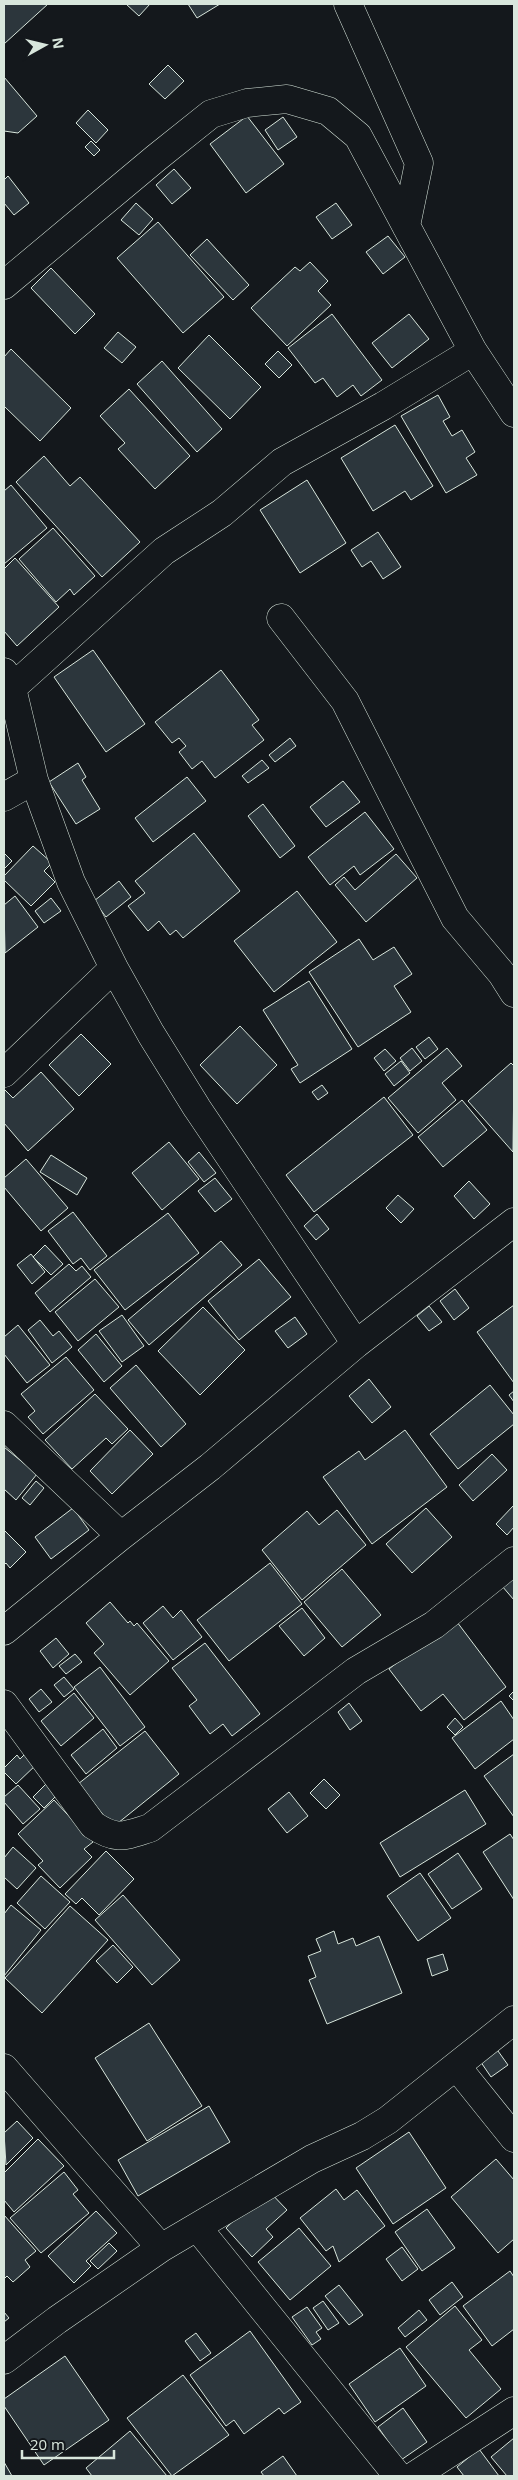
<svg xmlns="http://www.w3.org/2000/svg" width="518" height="2480" font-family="'Open Sans',sans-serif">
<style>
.building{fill:#2c363c;stroke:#d8e6dc}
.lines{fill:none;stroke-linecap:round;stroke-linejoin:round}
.minor-casing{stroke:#d8e6dc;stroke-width:29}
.minor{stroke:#14181c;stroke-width:28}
</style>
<rect width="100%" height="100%" fill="#14181c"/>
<path class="building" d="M4,4H48L4,44Z
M126,4H150L139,16Z
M188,4H220L197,18Z
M168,65L184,81L165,99L149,84Z
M4,77L37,116L18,133L4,131Z
M88,110L108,130L96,143L76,123Z
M247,116L284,164L246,193L210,144Z
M283,117L297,137L278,150L265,130Z
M91,141L100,150L94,156L85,147Z
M174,169L191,188L172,204L156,185Z
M8,176L29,203L14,215L4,203V180Z
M136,203L153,219L139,235L121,220Z
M336,203L352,225L332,239L316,217Z
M158,222L224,297L183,333L117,258Z
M388,236L405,257L383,274L366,252Z
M207,239L249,285L233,300L190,255Z
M310,262L328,281L318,291L331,305L287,346L251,308L295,267L300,271Z
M51,268L95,314L75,334L31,288Z
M332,314L382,380L361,396L353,385L337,397L323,378L315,383L288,348Z
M409,314L429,339L392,368L372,343Z
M118,332L136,347L122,363L104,348Z
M209,335L261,387L230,419L178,368Z
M11,349L71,408L40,441L4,406V357Z
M278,351L292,365L279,378L265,364Z
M162,361L222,429L197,452L137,384Z
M129,389L190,456L155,489L118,449L125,443L100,416Z
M438,395L450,417L443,421L452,436L462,430L475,452L466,458L477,475L446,493L401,416Z
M395,425L433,486L411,500L405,491L373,511L341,458Z
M44,456L70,486L80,477L140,542L102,577L16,482Z
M307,480L346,543L300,573L260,510Z
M11,485L47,528L4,564V491Z
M53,528L95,576L74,595L70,589L56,602L19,559Z
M378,532L401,567L383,579L371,561L362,567L351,550Z
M15,558L59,607L17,646L4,631V569Z
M93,650L145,724L106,752L54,677Z
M221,670L259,720L252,725L264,740L215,778L202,761L192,769L179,752L186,746L179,738L172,743L155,722Z
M290,738L296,746L275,762L269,755Z
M262,760L269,768L248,783L242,776Z
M78,763L86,777L82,780L100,809L76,824L49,782Z
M187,777L206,801L153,842L135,818Z
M343,781L360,802L326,827L310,807Z
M263,804L295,846L280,858L248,816Z
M365,812L394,849L360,875L354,866L330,885L308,857Z
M194,833L240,891L183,938L176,930L170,935L159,921L148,931L128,906L145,893L135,881Z
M33,846L52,863L44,871L55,882L31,906L4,880V876Z
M4,853L12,861L4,869Z
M396,854L417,878L366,922L335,885L344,877L355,890Z
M119,881L131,897L106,917L94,901Z
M297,891L337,942L274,992L234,941Z
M15,896L38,927L5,953L4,905Z
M51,898L61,911L44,923L35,911Z
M359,939L373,960L394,947L412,974L394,986L411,1012L358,1047L309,972Z
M309,981L352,1049L300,1083L291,1069L298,1065L263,1010Z
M240,1026L277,1065L237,1104L200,1065Z
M81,1034L111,1064L79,1096L49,1065Z
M429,1037L438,1049L425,1059L416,1047Z
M412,1048L422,1061L410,1071L400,1058Z
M447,1048L462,1066L442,1083L456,1100L418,1133L388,1098Z
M385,1049L396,1061L384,1071L374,1058Z
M401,1061L410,1073L394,1086L385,1074Z
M511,1063L514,1066L513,1152L468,1101Z
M41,1072L74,1109L28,1151L4,1123V1091L5,1090L13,1098Z
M322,1085L328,1093L318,1100L312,1092Z
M384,1097L413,1135L314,1212L286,1175Z
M462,1100L487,1130L443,1167L418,1137Z
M169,1142L199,1179L162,1210L132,1173Z
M199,1152L216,1173L204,1182L188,1162Z
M51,1155L87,1178L77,1195L40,1172Z
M26,1159L68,1208L41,1231L4,1187V1178Z
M215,1178L232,1199L215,1212L198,1191Z
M469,1181L490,1204L474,1219L454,1196Z
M398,1195L414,1209L401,1223L386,1208Z
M73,1212L107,1256L90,1270L81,1258L73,1264L48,1231Z
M168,1213L199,1253L125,1310L94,1270Z
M317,1214L329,1229L316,1240L304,1226Z
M221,1241L242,1265L149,1345L128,1320Z
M45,1245L63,1264L51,1275L33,1257Z
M31,1254L45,1272L32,1284L17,1265Z
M259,1259L291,1297L239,1340L208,1301Z
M69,1264L76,1271L82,1266L91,1277L50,1312L35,1293Z
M95,1279L119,1307L78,1341L55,1312Z
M455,1289L469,1308L454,1320L440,1301Z
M514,1305V1383L477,1332Z
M429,1306L442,1322L429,1331L417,1316Z
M203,1307L245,1350L200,1395L158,1351Z
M122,1315L144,1346L122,1362L99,1331Z
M295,1317L307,1334L288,1348L275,1331Z
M40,1320L53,1336L59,1331L72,1347L52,1363L28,1330Z
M18,1325L50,1365L27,1383L4,1354V1337Z
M96,1334L122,1366L104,1382L78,1350Z
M66,1357L94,1390L43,1434L28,1417L35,1411L21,1394Z
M136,1365L186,1424L161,1447L110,1388Z
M369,1379L391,1407L372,1423L349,1396Z
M490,1385L514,1415V1424L458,1469L430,1434Z
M514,1391V1402L509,1395Z
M95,1394L128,1429L112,1444L106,1438L72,1469L45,1440Z
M130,1430L153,1454L112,1494L90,1471Z
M405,1430L447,1487L372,1544L323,1477L359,1451L365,1460Z
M4,1447L37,1474L16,1500L4,1489Z
M492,1454L507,1470L473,1501L459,1485Z
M36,1481L44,1488L30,1505L22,1498Z
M514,1505V1527L507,1535L496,1524Z
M73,1508L89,1530L51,1559L35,1537Z
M426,1508L452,1537L412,1573L386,1544Z
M337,1510L366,1545L302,1600L262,1550L307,1511L319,1525Z
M4,1530L26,1552L10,1568L6,1563L4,1565Z
M270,1563L302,1604L229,1661L197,1620Z
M342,1569L381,1615L342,1647L304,1602Z
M514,1576V1600L502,1586Z
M110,1602L128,1623L130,1621L134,1626L137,1623L169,1661L130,1695L94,1653L104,1644L86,1623Z
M163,1606L173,1618L181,1610L202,1637L173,1660L143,1623Z
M302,1608L325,1638L304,1656L279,1626Z
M454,1618L506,1687L464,1720L443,1694L421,1711L389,1669Z
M56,1638L69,1654L53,1668L40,1651Z
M205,1643L260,1714L232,1736L223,1724L210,1734L189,1706L197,1700L172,1668Z
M75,1654L82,1662L66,1674L59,1666Z
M100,1667L145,1727L120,1746L74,1687Z
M64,1677L74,1689L64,1697L54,1685Z
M41,1689L52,1702L39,1712L29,1699Z
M514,1691V1701L509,1696Z
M74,1693L94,1718L61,1746L41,1721Z
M501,1701L514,1720V1739L475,1769L452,1738Z
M349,1703L362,1721L350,1730L338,1712Z
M455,1718L463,1727L455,1735L447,1727Z
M103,1729L117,1748L86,1774L71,1755Z
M145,1731L179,1774L113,1827L78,1784Z
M28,1751L38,1763L16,1784L4,1772V1768L17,1755L20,1759Z
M514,1754V1817L484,1776Z
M324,1779L340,1795L326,1809L310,1793Z
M47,1783L58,1794L44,1808L33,1797Z
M18,1785L40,1809L23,1824L4,1802V1797Z
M465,1790L486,1824L400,1877L380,1843Z
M289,1792L308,1816L287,1833L268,1809Z
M54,1800L93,1842L84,1849L92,1857L60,1888L38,1865L43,1861L18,1834Z
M510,1834L514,1840V1900L483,1852Z
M13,1847L36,1868L17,1889L4,1877V1858Z
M106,1851L134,1879L99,1915L82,1898L76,1904L65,1894Z
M458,1853L482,1889L452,1909L428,1874Z
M420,1873L451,1918L418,1941L387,1896Z
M41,1876L70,1902L45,1929L17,1903Z
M123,1895L180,1960L152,1985L95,1920Z
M11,1905L41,1930L4,1976V1914Z
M70,1906L108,1940L42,2013L5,1978Z
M334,1931L338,1944L353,1938L356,1946L379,1936L402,1993L327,2024L309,1980L316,1977L308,1956L321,1951L316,1939Z
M113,1945L133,1967L117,1983L96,1961Z
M443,1954L448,1970L432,1976L427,1959Z
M149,2023L202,2106L147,2141L95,2058Z
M493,2044L508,2065L491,2077L476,2055Z
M209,2106L230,2142L138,2196L118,2160Z
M17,2121L33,2138L6,2165L4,2133Z
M409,2132L446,2188L393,2224L356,2168Z
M38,2139L64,2166L14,2212L4,2200V2173Z
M496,2159L514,2180V2239L498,2253L451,2197Z
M64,2172L78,2190L73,2194L89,2213L41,2253L10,2218Z
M267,2189L287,2210L266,2229L273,2237L252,2257L226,2228Z
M336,2189L344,2200L357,2190L385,2226L339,2262L333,2246L326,2251L300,2218Z
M427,2209L455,2248L422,2271L395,2232Z
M96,2211L117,2233L86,2261L91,2266L74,2283L48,2256Z
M4,2215L36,2251L25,2260L30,2267L13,2282L7,2276L4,2279Z
M299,2228L331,2266L290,2300L258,2262Z
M109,2243L117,2251L98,2269L90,2261Z
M402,2247L418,2269L402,2281L386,2259Z
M510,2271L514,2277V2329L492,2346L463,2306Z
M452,2282L463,2297L440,2315L429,2300Z
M339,2285L363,2315L349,2325L325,2296Z
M323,2301L339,2323L328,2330L313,2308Z
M455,2306L482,2340L469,2350L501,2389L466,2418L406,2347Z
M307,2307L322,2328L316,2332L321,2339L312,2345L292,2317Z
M419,2310L427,2320L405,2337L398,2328Z
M4,2312L9,2318L4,2322Z
M250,2331L301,2402L284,2414L279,2408L244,2434L234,2420L226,2426L190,2375Z
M196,2333L211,2353L200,2361L185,2341Z
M400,2348L426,2386L375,2422L349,2384Z
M65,2356L109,2420L44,2465L4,2406V2399Z
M183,2375L229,2435L172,2476L127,2418Z
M403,2408L427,2442L401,2460L378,2427Z
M130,2431L167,2476H92L86,2468Z
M514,2438V2476H507L491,2457Z
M479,2449L499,2476H464L457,2467Z
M283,2456L297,2476H264L261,2472Z
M4,2462L12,2476H4Z"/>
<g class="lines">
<g class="minor-casing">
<path id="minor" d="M348,4L419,163L406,226
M4,285L156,158L211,114L247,103L287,99L328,111L358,136L473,351L514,413
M281,618L345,701L455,918L502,974L514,993
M4,672L12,688L34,780L71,882L114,968L151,1034L197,1108L356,1344
M12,688L164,551L222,513L282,462L383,406L473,351
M4,797L34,780
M4,1073L114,968
M4,1425L121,1536
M4,1631L121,1536L210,1467L356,1344L514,1222
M4,1704L93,1825C117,1841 124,1836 150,1828L356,1671L434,1625L514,1561
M457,2067L514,2138
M4,2068L161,2248
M197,2227L398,2476
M4,2360L57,2320L161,2248L312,2159L362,2136L388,2120L514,2020
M414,2476L514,2411"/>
</g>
<use href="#minor" class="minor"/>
</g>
<rect width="518" height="2480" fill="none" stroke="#d8e6dc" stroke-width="10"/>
<g transform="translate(45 45) rotate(82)" stroke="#14181c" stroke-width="4" paint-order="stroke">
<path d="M0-4L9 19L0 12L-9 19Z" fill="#d8e6dc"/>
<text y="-8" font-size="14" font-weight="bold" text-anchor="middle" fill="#d8e6dc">N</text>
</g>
<path d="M22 2450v8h92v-8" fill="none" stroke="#d8e6dc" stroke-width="2.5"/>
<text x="30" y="2450" font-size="15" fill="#d8e6dc" stroke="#14181c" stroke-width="4" paint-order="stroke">20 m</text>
</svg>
